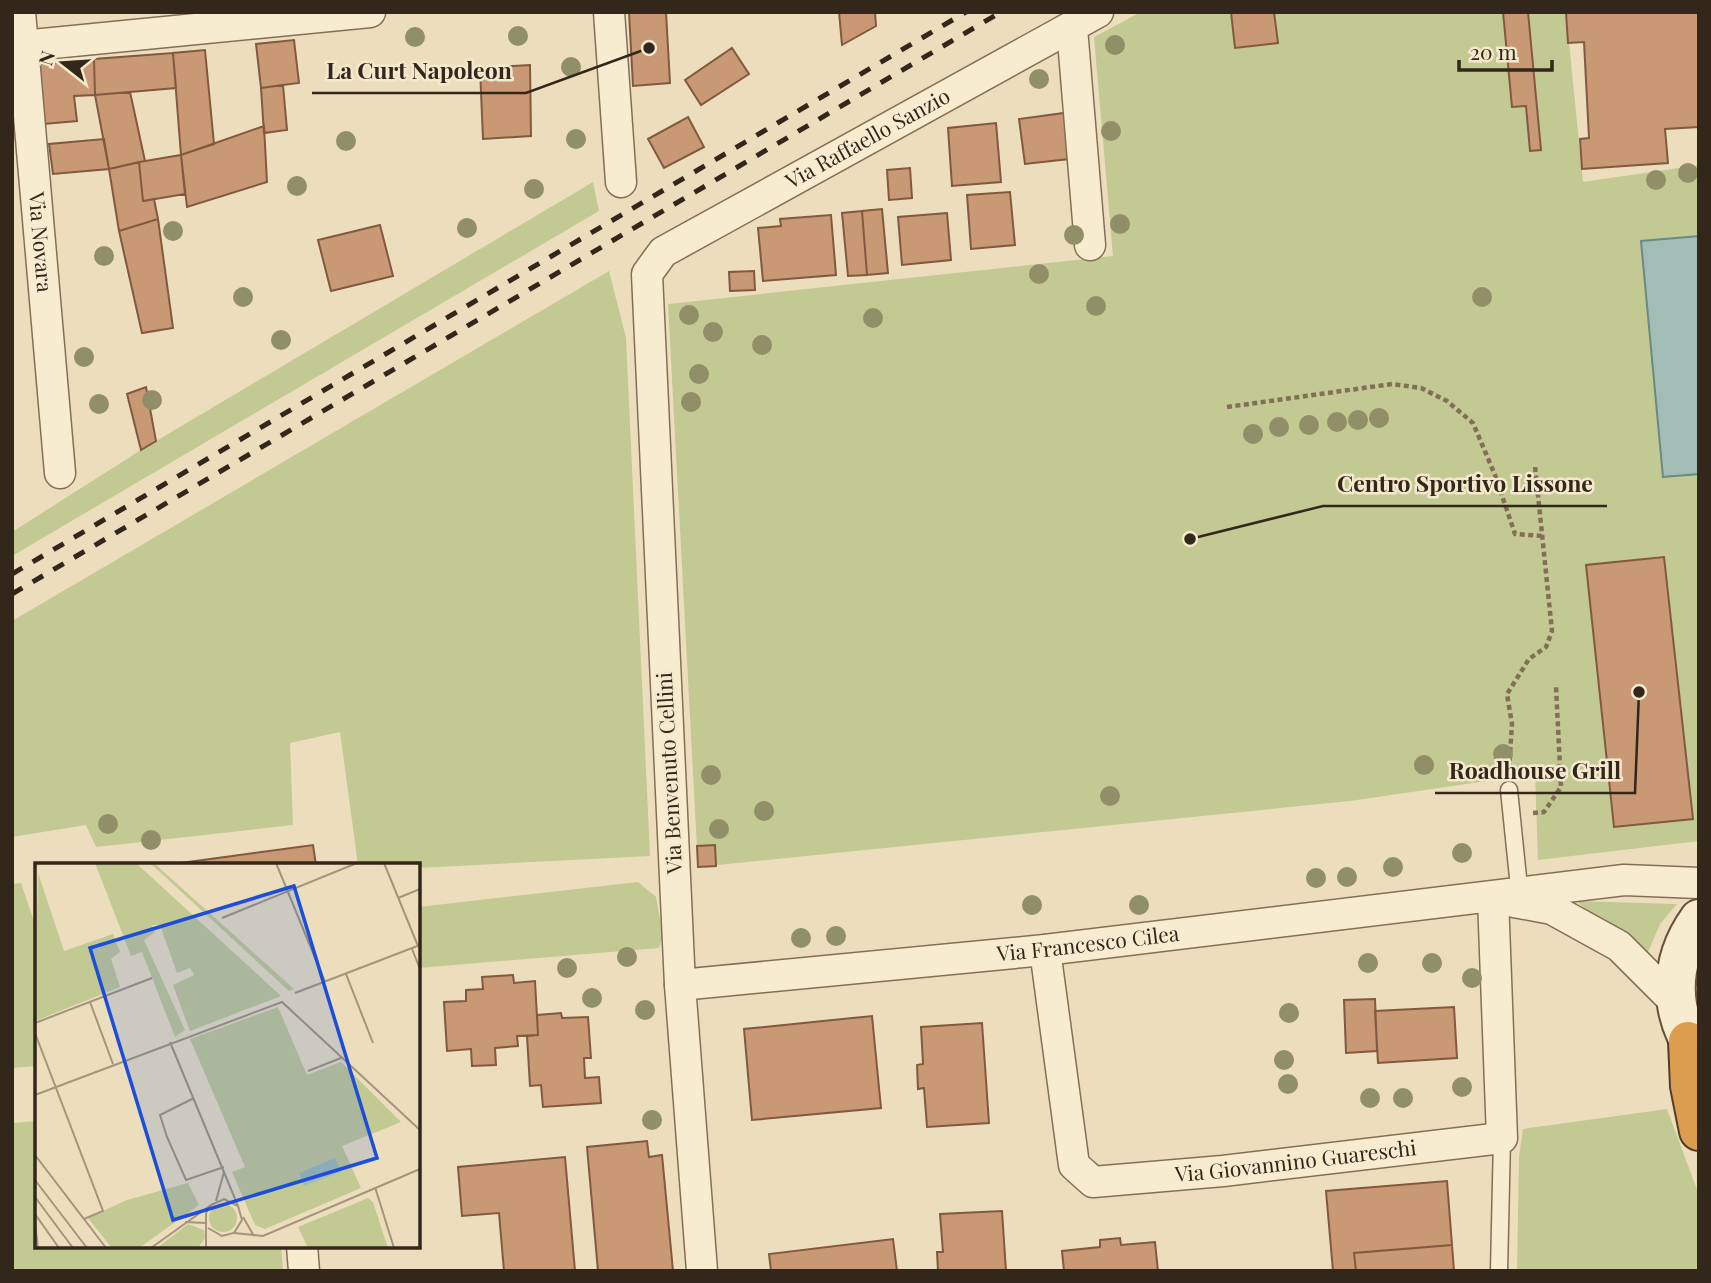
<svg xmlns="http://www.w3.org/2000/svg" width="1711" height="1283" font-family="'Playfair Display',serif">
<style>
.green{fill:#c3c992}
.water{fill:#a1bdb5;stroke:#698a82;stroke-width:2}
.building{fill:#c99874;stroke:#82593e;stroke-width:2}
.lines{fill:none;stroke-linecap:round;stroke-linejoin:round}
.lane-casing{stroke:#836f57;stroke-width:19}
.street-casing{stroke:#836f57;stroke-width:33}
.secondary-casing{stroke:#65503b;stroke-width:42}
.highway-casing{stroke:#513d2c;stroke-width:42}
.path{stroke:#836f57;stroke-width:4.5;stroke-dasharray:5 3.5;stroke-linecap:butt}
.lane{stroke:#f7ecd0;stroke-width:16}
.street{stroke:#f7ecd0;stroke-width:30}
.secondary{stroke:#f7ecd0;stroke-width:38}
.highway{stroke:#db9d4e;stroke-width:38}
.rail{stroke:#33271b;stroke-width:5;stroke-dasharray:12 12;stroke-linecap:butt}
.tree{fill:#908f68}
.labels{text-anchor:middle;stroke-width:5;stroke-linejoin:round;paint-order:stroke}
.street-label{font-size:21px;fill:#33271b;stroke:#f4e8cd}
.inset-road{fill:none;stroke:#a2957c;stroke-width:2}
.view{fill:#1d4ed8;fill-opacity:0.15;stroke:#1d4ed8;stroke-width:3.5}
.inset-edge{fill:none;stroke:#33271b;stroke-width:3.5}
.leader{fill:none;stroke:#33271b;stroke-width:2.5}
.callout-dot{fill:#33271b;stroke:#f4e8cd;stroke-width:2.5}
.callout-label{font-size:23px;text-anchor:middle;font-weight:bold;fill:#33271b;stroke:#f4e8cd;stroke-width:5;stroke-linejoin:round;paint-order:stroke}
</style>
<rect width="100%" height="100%" fill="#ecdebd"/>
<path class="green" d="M1141,12H1566L1583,182L1699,165V841L1538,860L1535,774L1350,801L698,867L668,304L1113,256L1094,37Z
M593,182L599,211L12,556V532L141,450Z
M609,271L626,338L650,856L418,868V865H358L340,732L290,743L293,825L96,847L86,825L12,837V621Z
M638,882L656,897L663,936L659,948L418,968V907Z
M21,883L37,930V1066L12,1068V884Z
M1576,901L1677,904L1660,924L1646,957Z
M1667,1109L1699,1195V1271H1517L1519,1156L1523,1129Z
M37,1121V1246H281L283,1271H12V1123Z"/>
<path class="water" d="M1699,236V474L1663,477L1641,241Z"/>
<path class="building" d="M629,12H666L670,83L633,86Z
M839,12H875L876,26L842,45Z
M1231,12H1274L1278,43L1235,48Z
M1503,12H1528L1541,150L1530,151L1526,106L1512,107Z
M1566,12H1699V127L1665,129L1668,163L1582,169L1580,139L1589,138L1584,42L1568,43Z
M294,40L299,83L261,88L256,44Z
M732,48L749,74L701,105L685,80Z
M205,50L214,144L181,155L173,53Z
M173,53L176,88L95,95L94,59Z
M94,59L95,95L74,96L77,121L44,124L39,64Z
M530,65L531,136L483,139L480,68Z
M283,85L287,130L264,133L261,88Z
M130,92L145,161L109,169L95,95Z
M1064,113L1069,159L1025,164L1019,119Z
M688,117L704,147L664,168L648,139Z
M996,123L1001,182L952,186L948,128Z
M264,126L267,182L187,207L181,155Z
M104,139L109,169L53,174L49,144Z
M181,155L185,194L143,201L139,162Z
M139,162L143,201L154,199L158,219L119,231L109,169Z
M910,168L912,198L889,200L887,170Z
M1010,192L1015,245L971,249L967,195Z
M882,209L888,273L867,275L862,211Z
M862,211L867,275L848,276L842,213Z
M947,213L951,260L902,265L898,217Z
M831,215L836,275L763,281L758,228L781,226L780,219Z
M158,219L173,328L142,333L119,231Z
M380,225L393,276L331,291L318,240Z
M754,271L755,290L730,291L729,272Z
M146,387L156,441L141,450L127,394Z
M1664,557L1693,819L1614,827L1586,565Z
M313,845L316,865H166Z
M715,845L716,866L698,867L697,846Z
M513,975L514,983L535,981L538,1035L517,1036L518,1046L495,1048L496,1065L472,1066L471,1049L447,1051L444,1002L466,1001V990L483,989L482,977Z
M1375,999L1377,1051L1346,1053L1344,1000Z
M1454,1007L1457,1058L1378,1063L1375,1011Z
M561,1013L562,1018L588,1017L591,1058H584L585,1078L599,1077L601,1103L543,1107L541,1085L530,1086L527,1036L538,1035L537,1015Z
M872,1016L881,1108L752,1120L744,1029Z
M982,1023L989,1123L927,1127L924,1088L918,1089L917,1065L923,1064L921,1027Z
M647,1141L649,1157L662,1155L673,1271H598L587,1147Z
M565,1157L575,1271H504L499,1213L462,1216L458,1167Z
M1447,1181L1452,1245L1354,1253L1356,1271H1333L1326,1191Z
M1002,1211L1006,1271H938L937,1252H943L940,1214Z
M1120,1238L1121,1245L1155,1242L1158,1271H1064L1062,1251L1100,1247V1240Z
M893,1239L897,1271H771L769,1254Z
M1452,1245L1454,1271H1356L1354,1253Z"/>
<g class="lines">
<g class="lane-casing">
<path id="lane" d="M1509,790L1520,897
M1499,1271L1502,1138"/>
</g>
<g class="street-casing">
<g id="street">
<path id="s1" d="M20,12L60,473"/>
<path d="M609,12L621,182"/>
<path d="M1072,28L1090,245"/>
<path d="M12,47L370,12"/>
<path d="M1514,902L1552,909L1619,946L1676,1003"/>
<path id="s2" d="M1045,950L1074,1165L1093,1182L1223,1171L1502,1138L1493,898"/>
<path id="s3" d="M680,985L1045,950L1624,880L1699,883"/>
<path d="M302,1246L304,1271"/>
<path id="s4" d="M702,1271L680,985L647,274L663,252L1098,12"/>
</g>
</g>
<g class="secondary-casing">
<path id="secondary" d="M1699,919C1668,962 1668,1014 1699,1056"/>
</g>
<g class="highway-casing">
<path id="highway" d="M1688,1041L1690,1086L1699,1131"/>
</g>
<path class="path" d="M1227,407L1392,384L1421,388L1447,401L1473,423L1495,475L1515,534L1543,536
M1509,769L1512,724L1507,694L1529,659L1546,647L1552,631L1535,466
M1533,813L1544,812L1561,787L1556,687"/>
<use href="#lane" class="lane"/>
<use href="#street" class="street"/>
<use href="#secondary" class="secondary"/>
<use href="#highway" class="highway"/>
<path class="rail" d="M12,574L966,12
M12,594L1001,12"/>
</g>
<g class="tree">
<circle cx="518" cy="36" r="10"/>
<circle cx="415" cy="37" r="10"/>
<circle cx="1115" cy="45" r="10"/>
<circle cx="571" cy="67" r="10"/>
<circle cx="1039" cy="79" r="10"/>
<circle cx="1111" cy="131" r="10"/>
<circle cx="576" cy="139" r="10"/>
<circle cx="346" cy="141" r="10"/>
<circle cx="1688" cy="173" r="10"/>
<circle cx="1656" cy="180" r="10"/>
<circle cx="297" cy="186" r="10"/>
<circle cx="534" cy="189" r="10"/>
<circle cx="1120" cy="224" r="10"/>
<circle cx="467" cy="228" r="10"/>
<circle cx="173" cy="231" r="10"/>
<circle cx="1074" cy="235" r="10"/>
<circle cx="104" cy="256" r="10"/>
<circle cx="1039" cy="274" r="10"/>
<circle cx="243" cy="297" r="10"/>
<circle cx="1482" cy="297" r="10"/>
<circle cx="1096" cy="306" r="10"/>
<circle cx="689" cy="315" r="10"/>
<circle cx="873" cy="318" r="10"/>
<circle cx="713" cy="332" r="10"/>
<circle cx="281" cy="340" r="10"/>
<circle cx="762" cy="345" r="10"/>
<circle cx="84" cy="357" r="10"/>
<circle cx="699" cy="374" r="10"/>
<circle cx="152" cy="400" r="10"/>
<circle cx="691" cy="402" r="10"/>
<circle cx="99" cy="404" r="10"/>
<circle cx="1379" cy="418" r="10"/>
<circle cx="1358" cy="420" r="10"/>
<circle cx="1337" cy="422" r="10"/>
<circle cx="1309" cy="425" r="10"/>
<circle cx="1279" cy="427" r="10"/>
<circle cx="1253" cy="434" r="10"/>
<circle cx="1503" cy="754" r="10"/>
<circle cx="1424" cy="765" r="10"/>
<circle cx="711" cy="775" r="10"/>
<circle cx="1110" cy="796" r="10"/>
<circle cx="764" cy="811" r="10"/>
<circle cx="108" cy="824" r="10"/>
<circle cx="719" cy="829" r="10"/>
<circle cx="151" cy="840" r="10"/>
<circle cx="1462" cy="853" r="10"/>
<circle cx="1393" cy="867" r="10"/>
<circle cx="1347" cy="877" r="10"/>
<circle cx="1316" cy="878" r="10"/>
<circle cx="1032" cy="905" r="10"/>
<circle cx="1139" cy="905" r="10"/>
<circle cx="836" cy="936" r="10"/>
<circle cx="801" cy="938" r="10"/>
<circle cx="627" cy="957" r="10"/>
<circle cx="1368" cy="963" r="10"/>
<circle cx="1432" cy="963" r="10"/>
<circle cx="567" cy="968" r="10"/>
<circle cx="1472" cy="978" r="10"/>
<circle cx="592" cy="998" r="10"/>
<circle cx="645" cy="1010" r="10"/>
<circle cx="1289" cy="1013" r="10"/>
<circle cx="1284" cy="1060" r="10"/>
<circle cx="1288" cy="1084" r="10"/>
<circle cx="1462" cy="1087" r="10"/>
<circle cx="1370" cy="1098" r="10"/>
<circle cx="1403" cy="1098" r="10"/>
<circle cx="652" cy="1120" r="10"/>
</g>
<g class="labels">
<g class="street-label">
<text dy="7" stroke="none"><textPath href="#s4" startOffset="1260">Via Raffaello Sanzio</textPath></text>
<text dy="7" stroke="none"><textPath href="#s1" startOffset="231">Via Novara</textPath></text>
<text transform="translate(670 773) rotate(-93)" y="7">Via Benvenuto Cellini</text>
<text dy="7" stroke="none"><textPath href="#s3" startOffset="410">Via Francesco Cilea</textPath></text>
<text dy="7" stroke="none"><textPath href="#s2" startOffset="446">Via Giovannino Guareschi</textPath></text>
</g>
</g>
<g transform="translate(35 863)">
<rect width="385" height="385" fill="#ecdebd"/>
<path d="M60,0H101L246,133L155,168L138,122L159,112L155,105L142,110L125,62H117L120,69L109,77L150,167L140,174L107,89L96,93ZM115,0H119L259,126L254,128ZM3,10L29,88L78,71L85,89L76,96L85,124L0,158ZM243,144L272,212L306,199L366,259L307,283L326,325L230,366L220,362L197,309L210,304L155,176ZM153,320L164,342L104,385L76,384L53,355L92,337ZM333,335L338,339L353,385H273L263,364ZM174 355a14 14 0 1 1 28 0a14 14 0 1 1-28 0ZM153,361L169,367L170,375L163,385H122Z" fill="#c3c992"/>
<path d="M300,295L306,309L269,323L264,310Z" fill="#a1bdb5"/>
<path class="inset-road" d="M241,0L290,119M349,0L383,83M363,35L385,26M187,55L322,0M377,86L385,106M311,111L338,180M260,130L385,82M55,139L78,201M0,160L117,115M0,170L68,348L49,356L0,292M135,179L203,343M273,208L306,195M0,232L247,139L385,267M159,235L125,252L132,274L151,317L189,304M0,317L52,385M340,324L359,385M0,334L38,385M181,338L189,309M0,351L24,385M208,354L219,373M49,356L71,385M150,359L171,360M0,360L3,385M199,370L228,373L385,306M116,385L176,342M171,385V350L176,342L189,336L203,343L207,357L199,370L187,373L173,365"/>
<path class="view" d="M259,23L342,295L138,357L55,85Z"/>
<rect width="385" height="385" class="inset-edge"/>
</g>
<path class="leader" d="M649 48L526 93H312M1190 539L1323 506H1607M1639 692L1635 793H1435"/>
<g class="callout-dot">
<circle cx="649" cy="48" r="7"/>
<circle cx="1190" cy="539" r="7"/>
<circle cx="1639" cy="692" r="7"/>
</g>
<g class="callout-label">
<text x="419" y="79">La Curt Napoleon</text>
<text x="1465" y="492">Centro Sportivo Lissone</text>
<text x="1535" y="779">Roadhouse Grill</text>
</g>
<rect width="1711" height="1283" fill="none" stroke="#33271b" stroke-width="28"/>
<g transform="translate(63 63) rotate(287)" stroke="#f4e8cd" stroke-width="5" paint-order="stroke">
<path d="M0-5L12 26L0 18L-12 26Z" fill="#33271b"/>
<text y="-10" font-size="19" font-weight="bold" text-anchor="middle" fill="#33271b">N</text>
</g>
<path d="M1459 60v10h93v-10" fill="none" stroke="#33271b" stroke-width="3.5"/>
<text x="1470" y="60" font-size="21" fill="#33271b" stroke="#f4e8cd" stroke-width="5" paint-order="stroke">20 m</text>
</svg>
